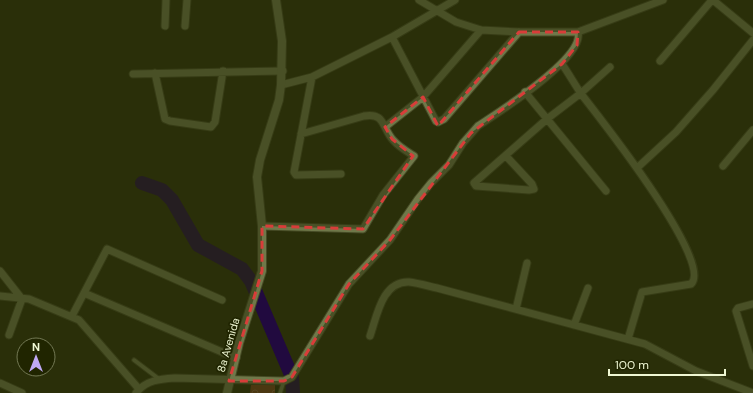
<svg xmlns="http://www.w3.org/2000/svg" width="753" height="393" font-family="'DM Sans',sans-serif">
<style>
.park{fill:url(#park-crowns)}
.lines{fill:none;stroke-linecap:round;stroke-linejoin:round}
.river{stroke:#210a3f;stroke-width:14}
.service-casing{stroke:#464b25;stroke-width:5.5}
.minor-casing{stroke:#464b25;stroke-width:9}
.tertiary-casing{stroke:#464b25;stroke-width:10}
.service{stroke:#6f7849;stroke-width:3.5}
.minor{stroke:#6f7849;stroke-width:7}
.tertiary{stroke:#6f7849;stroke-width:8}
.marked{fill:none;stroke:#d83d39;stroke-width:3;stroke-dasharray:8 5;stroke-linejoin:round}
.labels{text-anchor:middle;stroke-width:3.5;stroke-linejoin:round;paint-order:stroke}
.street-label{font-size:11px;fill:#eff7d3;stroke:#202500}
</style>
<defs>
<pattern id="park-crowns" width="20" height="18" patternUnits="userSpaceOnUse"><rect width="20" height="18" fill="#73431c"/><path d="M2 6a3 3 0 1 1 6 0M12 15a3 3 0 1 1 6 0" fill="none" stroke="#875f3c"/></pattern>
</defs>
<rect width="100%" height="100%" fill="#2a2f09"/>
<path class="park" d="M275,384V393H250L251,385Z"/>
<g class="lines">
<path class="river" d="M142,183L162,190L172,200L198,245L242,269L251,281L292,377L293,393"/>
<g class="service-casing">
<path id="service" d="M134,360L159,379
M280,393L284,381"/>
</g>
<g class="minor-casing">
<path id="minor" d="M419,0L456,22L481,30L519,32H578L663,0
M713,0L753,33
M165,26L166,0
M185,26L187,0
M392,37L436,121L438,122L444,119L519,32
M660,61L712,0
M562,64C569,74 575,85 582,95C599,117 715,263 691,284L642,292L628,339
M155,73L165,119L170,121L211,127L215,122L223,71
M133,74L283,71
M312,77L294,172L296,175L341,174
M281,85L312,77L392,37L455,0
M525,92L606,191
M385,127L423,97L481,30
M506,156L532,184L534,189L529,190L476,186L474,183L547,119L581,93L610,67
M723,166L753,130
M637,168L676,132L713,90L753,40
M262,226L363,229L383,195L414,156C406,151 399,147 393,140C382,128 385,112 364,116L301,134
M0,271L22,299L9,335
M84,293L236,358
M0,296L29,299L79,320L139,389
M753,304L738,308L736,311L753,366
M516,309L527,263
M72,316L107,249L222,300
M574,325L588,288
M370,336C377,316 382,281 409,282C418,283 428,286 437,288L645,344L696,371L753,393
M0,383L22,393
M136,393C146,380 160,379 175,378L284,381L292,377L349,284L390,240L418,199L431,183L449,165L463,143L478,126C499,112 585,58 578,32"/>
</g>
<g class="tertiary-casing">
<path id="tertiary" d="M227,393L239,343L262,271V226L257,177L260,160L279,100L281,85L282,41L276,0"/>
</g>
<use href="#service" class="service"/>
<use href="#minor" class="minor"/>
<use href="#tertiary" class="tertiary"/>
</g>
<path d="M0 0H753V393H0ZM519,32H578L577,45L562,64L471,133L390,240L349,284L292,377L284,381H229L262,271V226L363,229L413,156L392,139L385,127L423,97L438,126Z" fill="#2a2f09" fill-opacity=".55" fill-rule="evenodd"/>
<path class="marked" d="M519,32H578L577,45L562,64L471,133L390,240L349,284L292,377L284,381H229L262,271V226L363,229L413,156L392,139L385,127L423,97L438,126Z"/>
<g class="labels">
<g class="street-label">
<text transform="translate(228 345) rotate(-74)" y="4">8a Avenida</text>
</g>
</g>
<g transform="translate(36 357)"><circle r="19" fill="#202500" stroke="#737954"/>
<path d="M0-3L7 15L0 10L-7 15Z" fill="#bfa9f4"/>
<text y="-6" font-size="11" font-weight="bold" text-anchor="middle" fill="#eff7d3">N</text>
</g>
<path d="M609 369v6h116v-6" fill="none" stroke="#eff7d3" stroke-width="2"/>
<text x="615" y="369" font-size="12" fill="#eff7d3" stroke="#202500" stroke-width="3" paint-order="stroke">100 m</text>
</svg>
